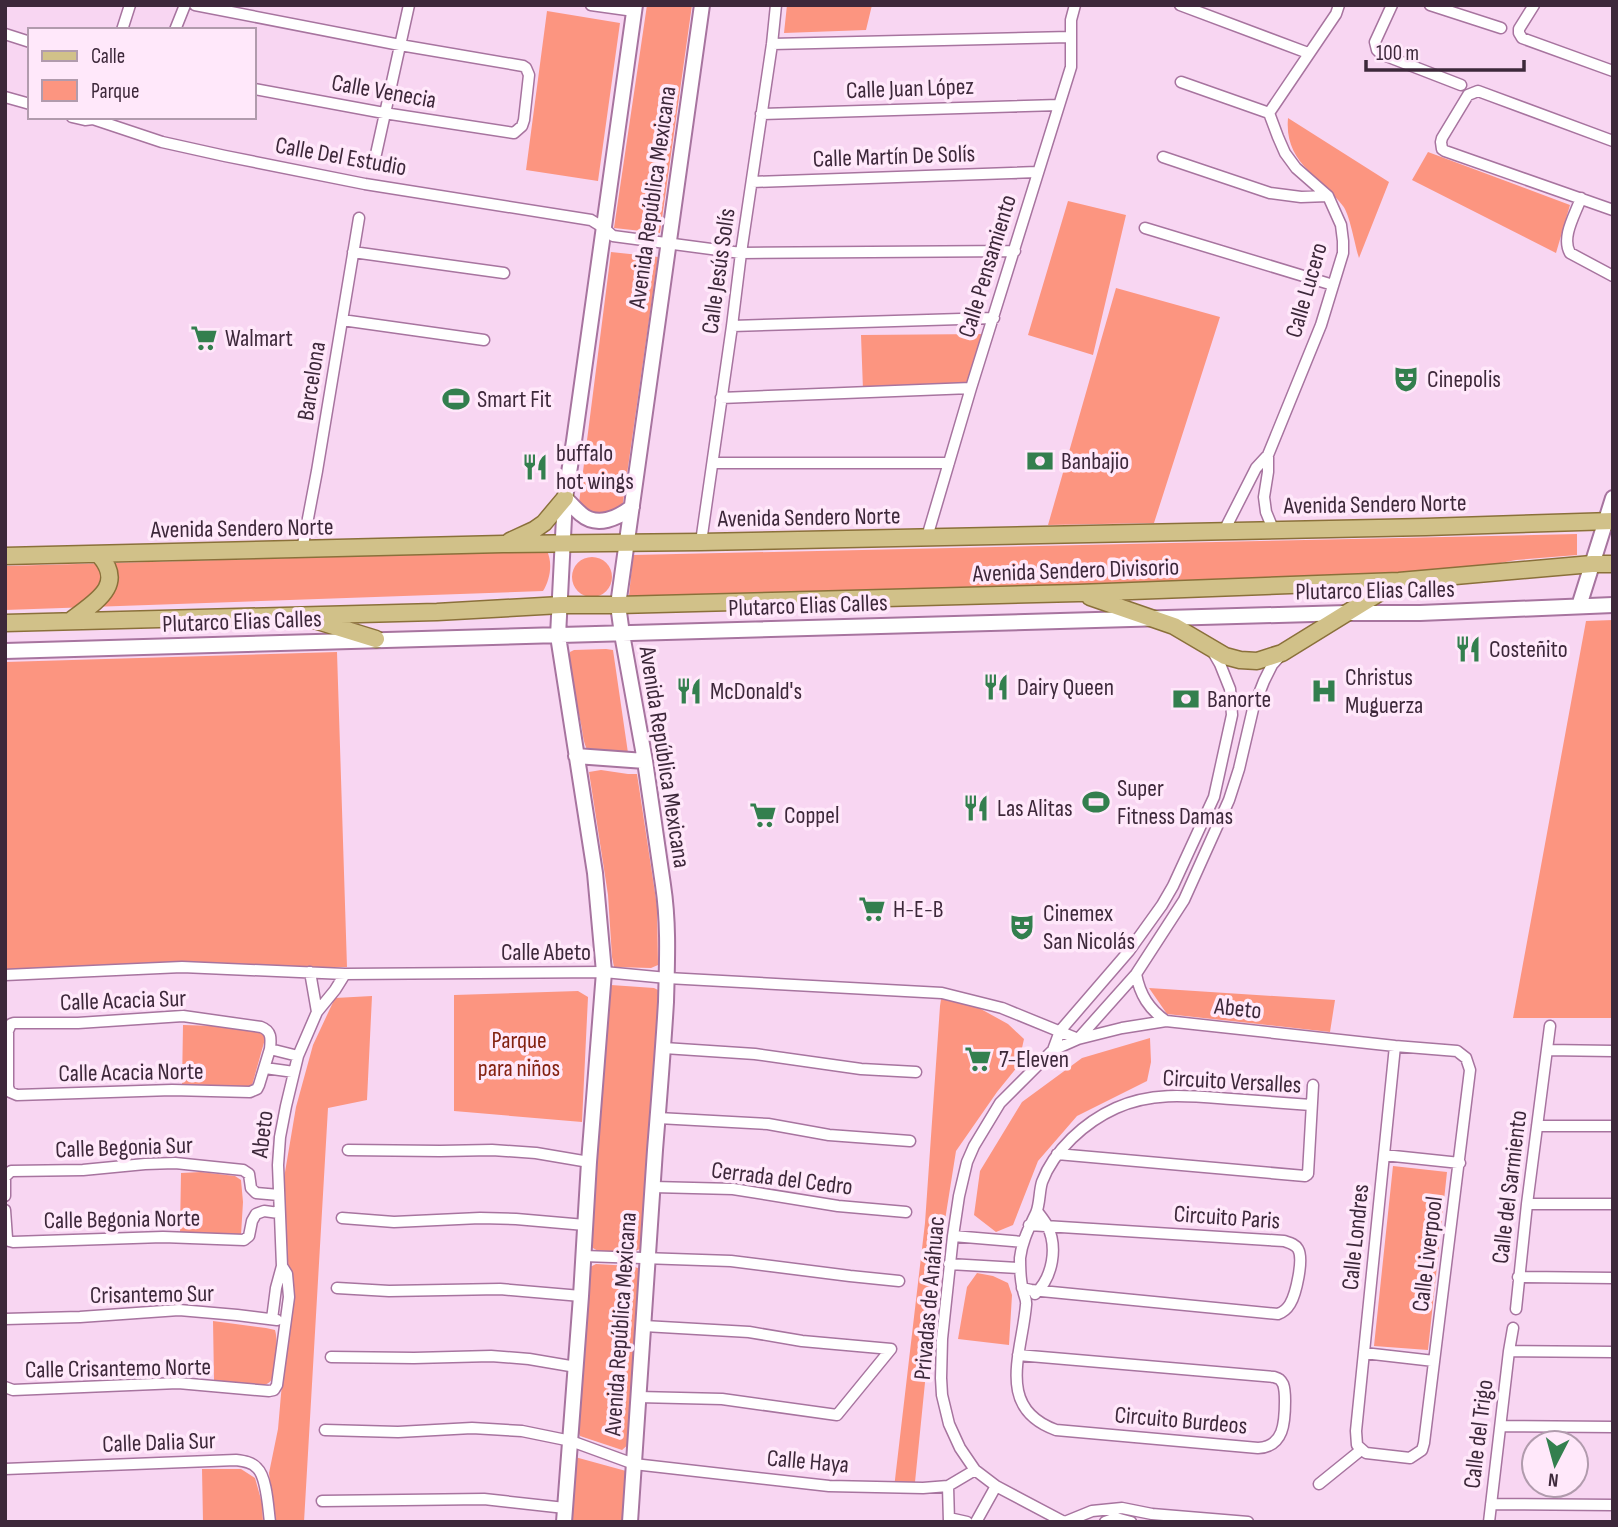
<svg xmlns="http://www.w3.org/2000/svg" width="1618" height="1527" font-family="'Sofia Sans Condensed',sans-serif">
<style>
.green{fill:#fc9580}
.lines{fill:none;stroke-linecap:round;stroke-linejoin:round}
.street-casing{stroke:#a7749f;stroke-width:13}
.secondary-casing{stroke:#a7749f;stroke-width:18}
.primary-casing{stroke:#8a703a;stroke-width:19}
.street{stroke:#fff;stroke-width:10}
.secondary{stroke:#fff;stroke-width:14}
.primary{stroke:#d1c189;stroke-width:16}
.labels{text-anchor:middle;stroke-width:7;stroke-linejoin:round;paint-order:stroke}
.street-label{font-size:24px;fill:#3d283a;stroke:#ffe8fa}
.poi-label{font-size:24px;fill:#3d283a;stroke:#ffe8fa;text-anchor:start}
.park-label{font-size:24px;fill:#832110;stroke:#ffe8fa}
</style>
<rect width="100%" height="100%" fill="#f8d6f2"/>
<path class="green" d="M647,5H692L660,233L614,228Z
M787,5H872L866,30L784,33Z
M547,11L620,23L598,181L526,170Z
M1288,118L1389,182L1359,258C1355,246 1350,215 1343,206C1320,176 1284,163 1288,118Z
M1428,152L1570,205L1556,253L1412,180Z
M1068,201L1126,215L1093,355L1028,335Z
M611,252L658,257L622,509L617,513L592,516L579,503Z
M1116,288L1220,317L1154,523L1048,525Z
M983,334L966,389L863,390L861,335Z
M1577,534V555L1516,560L1479,567L1264,581L1020,590L629,596L633,555Z
M547,551C553,563 550,580 543,591L5,610V566Z
M572 577a20 20 0 1 1 40 0a20 20 0 1 1-40 0Z
M1613,620V1018H1513L1586,621Z
M606,649L613,650L628,753L588,751C583,743 583,734 581,724C576,701 569,677 570,652L574,650Z
M337,652L347,967L301,968L172,963L5,970V662Z
M601,770L628,774H637L657,906L658,965L651,968L614,967L612,957L608,895L589,772Z
M611,985L654,988L658,990L661,994L642,1248C628,1256 602,1256 590,1246L606,990Z
M1149,988L1335,1000L1330,1032L1167,1014Z
M578,991L588,997L582,1122L454,1111V995Z
M942,993L970,1003L1008,1024L1024,1039L1018,1066L997,1092L956,1151L935,1283L914,1492L894,1488L925,1223L940,1006Z
M372,996L367,1100L328,1108L304,1522H275L269,1473L278,1429L290,1291L283,1184L296,1107L313,1045L335,998Z
M183,1025L217,1026L262,1031L265,1039L251,1089L182,1085Z
M1150,1038L1151,1062L1147,1081L1077,1116L1038,1161L1013,1225L996,1232L974,1215L980,1171L1022,1102L1082,1058Z
M1393,1166L1447,1172L1428,1350L1374,1346Z
M201,1172L235,1176L241,1180L243,1202L241,1235L180,1232L181,1173Z
M596,1264L631,1266L638,1268L642,1279L630,1443L622,1450L580,1436L576,1426L586,1276L590,1267Z
M977,1273L993,1276L1008,1283L1012,1295L1009,1345L958,1339L967,1287Z
M213,1321L266,1328L275,1330C278,1341 276,1352 274,1363C274,1368 274,1375 272,1379C264,1394 227,1383 214,1380Z
M575,1457L626,1471L623,1522H570Z
M202,1469H241L255,1478L262,1503L263,1522H203Z"/>
<g class="lines">
<g class="street-casing">
<path id="street" d="M195,5L400,45L523,66L526,68L529,75L524,120L522,126L514,133L384,113L254,89
M591,5L634,11
M1180,5L1308,53
M1392,5L1375,42L1377,50L1381,54L1461,85
M1430,5L1501,28
M1534,5L1519,29V33L1522,38L1613,71
M122,30L130,5
M175,30L185,5
M5,34L30,42
M772,44L1070,37
M1181,82L1269,113
M5,97L30,104
M1269,113L1336,14L1339,5
M761,114L1059,105
M72,117L85,120L93,119L162,142L225,156L365,184L591,220L604,228L613,236L741,253L1015,251
M1613,141L1478,91L1468,95L1442,138L1441,142L1442,149L1445,151L1613,210
M376,154L409,5
M1163,157L1270,193L1301,197L1328,196
M752,182L1037,172
M1581,198C1575,215 1561,237 1570,253L1613,276
M1145,228L1333,285
M353,252L504,273
M342,320L484,340
M732,326L994,318
M721,398L971,388
M1268,455V472L1264,497L1266,512L1273,529
M713,463H949
M1224,531L1256,468L1268,455L1321,325L1343,253V241L1341,225L1328,196L1296,168L1285,153L1278,137L1269,113
M927,537L971,388L1071,67V20L1075,5
M701,542L732,326L741,253L772,44L776,5
M302,550L317,471L359,218
M310,972L317,1012
M1136,974C1140,995 1149,1009 1166,1021
M5,975L182,967L345,974L604,972L667,978L942,993L1002,1008L1078,1039L1122,1028L1166,1021L1395,1046L1457,1051L1466,1058L1470,1070L1424,1443L1422,1450L1410,1458L1366,1453L1357,1445L1356,1431L1395,1046
M664,1048L755,1054L861,1069L916,1072
M270,1049L259,1085L257,1089L250,1092L172,1090L17,1095L10,1092L8,1087V1031L11,1024L14,1023H78L183,1016L261,1027C272,1031 271,1039 270,1049L298,1056
M1053,1050L1060,1031L1129,951L1162,905L1173,886L1214,797L1232,715L1230,689L1220,664L1213,652
M1547,1050L1613,1051
M265,1068L294,1072
M658,1118L768,1124L829,1135L910,1141
M1537,1126H1613
M348,1150L440,1151L492,1150L536,1153L589,1162
M1057,1154L1305,1176L1308,1174L1313,1085
M1384,1155L1460,1163
M653,1187L733,1189L838,1206L906,1212
M5,1196V1177L11,1171L83,1170L145,1164L175,1163L243,1170L249,1174L251,1188L256,1193L279,1195
M1527,1204H1613
M5,1210L7,1238L9,1241L13,1242L163,1237L244,1240L249,1236L252,1221L256,1214L264,1211L279,1213
M342,1218L394,1222L480,1218L516,1219L585,1225
M953,1236L1023,1242
M583,1256L731,1261L850,1276L899,1281
M949,1264L1020,1268
M1518,1277L1613,1278
M337,1288L389,1291L500,1289L581,1296
M1022,1288L1031,1290L1278,1314C1284,1312 1287,1309 1290,1304C1296,1294 1304,1259 1298,1249C1295,1244 1290,1243 1284,1241L1029,1225
M1035,1294C1053,1277 1058,1247 1047,1225C1044,1220 1040,1215 1037,1211
M1516,1309L1527,1204L1550,1026
M5,1319L80,1317L179,1310L237,1315L277,1320
M272,1319L276,1288L282,1266L278,1165L280,1137L286,1106L298,1056L317,1012L335,990L345,974
M644,1326L749,1332L802,1341L891,1349
M1509,1351L1513,1328
M1364,1353L1434,1361
M1018,1355L1274,1377C1280,1379 1280,1379 1283,1384C1285,1389 1285,1395 1285,1401C1285,1422 1284,1447 1258,1448L1056,1430C995,1408 1022,1353 1026,1305C1027,1300 1024,1296 1023,1290C1020,1280 1020,1269 1020,1258C1022,1241 1029,1228 1036,1213C1040,1204 1039,1192 1042,1182C1054,1150 1085,1122 1116,1108C1153,1091 1192,1096 1231,1099C1258,1101 1285,1103 1311,1105
M331,1357L414,1358L491,1356L529,1359L576,1367
M5,1387L13,1390L178,1383L269,1391L274,1390L277,1385L289,1297L287,1274L282,1266
M638,1397L722,1399L837,1415L891,1349
M1501,1426L1613,1427
M325,1430L398,1432L472,1428L522,1431L571,1441L634,1464L829,1486L923,1488L948,1486L975,1470
M5,1469L236,1460C244,1461 252,1462 257,1468C267,1477 268,1508 270,1522
M1319,1484L1361,1450
M948,1486L949,1522
M322,1501L484,1499L565,1508
M1491,1504L1613,1505
M949,1518L967,1522
M976,1522L996,1486
M1064,1522L996,1486L975,1470L960,1448L949,1424L942,1395L941,1378L942,1339L953,1236L959,1196L967,1162L974,1146L1000,1103L1053,1050L1078,1039L1136,974L1184,900L1229,800L1239,769L1253,709L1264,681L1272,665L1281,655
M1065,1522L1092,1511L1122,1508L1152,1514L1248,1522
M1105,1522L1116,1518L1131,1522
M1489,1522L1509,1351L1613,1352"/>
</g>
<g class="secondary-casing">
<path id="secondary" d="M565,498C570,503 575,509 581,514C597,528 618,518 632,507
M1579,606L1613,498
M5,651C452,637 900,626 1347,613H1420L1613,605
M576,756L645,761
M564,1522L581,1296L589,1162L604,972L595,873L558,636L565,498L574,441L635,5
M630,1522C638,1398 646,1274 655,1150C659,1101 663,1052 666,1002C667,963 669,924 663,885L645,761L622,634L618,605L702,5"/>
</g>
<g class="primary-casing">
<path id="primary" d="M510,541L534,530L544,523L565,498
M5,556L503,544L701,542L1426,527L1613,521
M1090,597L1174,626L1225,656L1240,660L1257,661L1282,653L1397,582
M311,619L376,639
M70,621C93,603 127,586 99,555
M5,623L437,612L561,605H618L1078,593L1399,581L1592,564H1613"/>
</g>
<use href="#street" class="street"/>
<use href="#secondary" class="secondary"/>
<use href="#primary" class="primary"/>
</g>
<defs>
<g id="supermarket-bare" transform="scale(2.1)"><path d="M-6-5.5h2.5l.6 2H6L4.5 2H-2.5L-4.4-4H-6ZM-1.5 3.2a1.3 1.3 0 1 0 .1 0ZM3 3.2a1.3 1.3 0 1 0 .1 0Z" fill="#337f4e" stroke="#ffe8fa" stroke-width="2.5" paint-order="stroke"/></g>
<g id="theatre-bare" transform="scale(2.1)"><path d="M-5-5.5Q0-4 5-5.5V0Q5 5 0 6Q-5 5-5 0ZM-3.3-2.5H-1v1.5H-3.3ZM1-2.5H3.3v1.5H1ZM-2.8 1Q0 5.5 2.8 1Z" fill="#337f4e" stroke="#ffe8fa" stroke-width="2.5" paint-order="stroke"/></g>
<g id="stadium-bare" transform="scale(2.1)"><path d="M0-5a6.5 5 0 1 0 0 10a6.5 5 0 1 0 0-10ZM-3.5-1.8h7v3.6h-7Z" fill="#337f4e" stroke="#ffe8fa" stroke-width="2.5" paint-order="stroke"/></g>
<g id="bank-bare" transform="scale(2.1)"><path d="M-6-4H6V4H-6ZM0-2.3a2.3 2.3 0 1 0 0 4.6a2.3 2.3 0 1 0 0-4.6Z" fill="#337f4e" stroke="#ffe8fa" stroke-width="2.5" paint-order="stroke"/></g>
<g id="restaurant-bare" transform="scale(2.1)"><path d="M-5-6h1v4h1v-4h1v4h1v-4h1v5L-1.5 .5V6h-2V.5L-5-1ZM5-6V6H3V1.5H1.5Q1.5-4 5-6Z" fill="#337f4e" stroke="#ffe8fa" stroke-width="2.5" paint-order="stroke"/></g>
<g id="hospital-bare" transform="scale(2.1)"><path d="M-5-5h3v3.5h4V-5h3V5h-3V1.5h-4V5h-3Z" fill="#337f4e" stroke="#ffe8fa" stroke-width="2.5" paint-order="stroke"/></g>
</defs>
<g fill-rule="evenodd">
<use href="#supermarket-bare" x="204" y="338"/>
<use href="#theatre-bare" x="1406" y="379"/>
<use href="#stadium-bare" x="456" y="399"/>
<use href="#bank-bare" x="1040" y="461"/>
<use href="#restaurant-bare" x="535" y="467"/>
<use href="#restaurant-bare" x="1468" y="649"/>
<use href="#restaurant-bare" x="996" y="687"/>
<use href="#restaurant-bare" x="689" y="691"/>
<use href="#hospital-bare" x="1324" y="691"/>
<use href="#bank-bare" x="1186" y="699"/>
<use href="#stadium-bare" x="1096" y="802"/>
<use href="#restaurant-bare" x="976" y="808"/>
<use href="#supermarket-bare" x="763" y="815"/>
<use href="#supermarket-bare" x="872" y="909"/>
<use href="#theatre-bare" x="1022" y="927"/>
<use href="#supermarket-bare" x="978" y="1059"/>
</g>
<g class="labels">
<g class="street-label">
<text transform="translate(910 88) rotate(-2)" y="8">Calle Juan López</text>
<text transform="translate(384 91) rotate(10)" y="8">Calle Venecia</text>
<text transform="translate(341 156) rotate(10)" y="8">Calle Del Estudio</text>
<text transform="translate(894 156) rotate(-2)" y="8">Calle Martín De Solís</text>
<text transform="translate(652 197) rotate(-82)" y="8">Avenida República Mexicana</text>
<text transform="translate(987 266) rotate(-73)" y="8">Calle Pensamiento</text>
<text transform="translate(718 271) rotate(-82)" y="8">Calle Jesús Solís</text>
<text transform="translate(1306 290) rotate(-74)" y="8">Calle Lucero</text>
<text transform="translate(311 381) rotate(-81)" y="8">Barcelona</text>
<text transform="translate(1375 504) rotate(-1)" y="8">Avenida Sendero Norte</text>
<text transform="translate(809 517) rotate(-1)" y="8">Avenida Sendero Norte</text>
<text transform="translate(242 528) rotate(-1)" y="8">Avenida Sendero Norte</text>
<text transform="translate(1076 570) rotate(-2)" y="8">Avenida Sendero Divisorio</text>
<text transform="translate(1375 590) rotate(-1)" y="8">Plutarco Elias Calles</text>
<text transform="translate(808 605) rotate(-2)" y="8">Plutarco Elias Calles</text>
<text transform="translate(242 621) rotate(-2)" y="8">Plutarco Elias Calles</text>
<text transform="translate(665 757) rotate(81)" y="8">Avenida República Mexicana</text>
<text x="546" y="960">Calle Abeto</text>
<text transform="translate(123 1000) rotate(-2)" y="8">Calle Acacia Sur</text>
<text transform="translate(1238 1008) rotate(6)" y="8">Abeto</text>
<text transform="translate(131 1072) rotate(-1)" y="8">Calle Acacia Norte</text>
<text transform="translate(1232 1081) rotate(3)" y="8">Circuito Versalles</text>
<text transform="translate(262 1134) rotate(-83)" y="8">Abeto</text>
<text transform="translate(124 1147) rotate(-2)" y="8">Calle Begonia Sur</text>
<text transform="translate(782 1178) rotate(7)" y="8">Cerrada del Cedro</text>
<text transform="translate(1509 1187) rotate(-83)" y="8">Calle del Sarmiento</text>
<text transform="translate(1227 1217) rotate(4)" y="8">Circuito Paris</text>
<text transform="translate(122 1219) rotate(-1)" y="8">Calle Begonia Norte</text>
<text transform="translate(1355 1237) rotate(-84)" y="8">Calle Londres</text>
<text transform="translate(1427 1254) rotate(-83)" y="8">Calle Liverpool</text>
<text transform="translate(152 1294) rotate(-1)" y="8">Crisantemo Sur</text>
<text transform="translate(929 1298) rotate(-85)" y="8">Privadas de Anáhuac</text>
<text transform="translate(620 1324) rotate(-86)" y="8">Avenida República Mexicana</text>
<text transform="translate(118 1368) rotate(-1)" y="8">Calle Crisantemo Norte</text>
<text transform="translate(1181 1420) rotate(5)" y="8">Circuito Burdeos</text>
<text transform="translate(1478 1434) rotate(-83)" y="8">Calle del Trigo</text>
<text transform="translate(159 1442) rotate(-2)" y="8">Calle Dalia Sur</text>
<text transform="translate(808 1461) rotate(5)" y="8">Calle Haya</text>
</g>
<g class="poi-label">
<text x="225" y="346">Walmart</text>
<text x="1427" y="387">Cinepolis</text>
<text x="477" y="407">Smart Fit</text>
<text x="556" y="461">buffalo<tspan x="556" dy="28">hot wings</tspan></text>
<text x="1061" y="469">Banbajio</text>
<text x="1489" y="657">Costeñito</text>
<text x="1345" y="685">Christus<tspan x="1345" dy="28">Muguerza</tspan></text>
<text x="1017" y="695">Dairy Queen</text>
<text x="710" y="699">McDonald's</text>
<text x="1207" y="707">Banorte</text>
<text x="1117" y="796">Super<tspan x="1117" dy="28">Fitness Damas</tspan></text>
<text x="997" y="816">Las Alitas</text>
<text x="784" y="823">Coppel</text>
<text x="893" y="917">H-E-B</text>
<text x="1043" y="921">Cinemex<tspan x="1043" dy="28">San Nicolás</tspan></text>
<text x="999" y="1067">7-Eleven</text>
</g>
<g class="park-label">
<text x="519" y="1048">Parque<tspan x="519" dy="28">para niños</tspan></text>
</g>
</g>
<rect width="1618" height="1527" fill="none" stroke="#3d283a" stroke-width="14"/>
<rect x="28" y="28" width="228" height="91" fill="#ffe8fa" stroke="#b19bad" stroke-width="2"/>
<rect x="42" y="51" width="35" height="10" fill="#d1c189" stroke="#b19bad" stroke-width="2"/>
<text x="91" y="63" font-size="21" fill="#3d283a">Calle</text>
<rect x="42" y="80" width="35" height="21" fill="#fc9580" stroke="#b19bad" stroke-width="2"/>
<text x="91" y="98" font-size="21" fill="#3d283a">Parque</text>
<g transform="translate(1555 1464) rotate(186)"><circle r="33" fill="#ffe8fa" stroke="#b19bad" stroke-width="2"/>
<path d="M0-5L12 26L0 18L-12 26Z" fill="#337f4e"/>
<text y="-10" font-size="19" font-weight="bold" text-anchor="middle" fill="#3d283a">N</text>
</g>
<path d="M1366 60v10h158v-10" fill="none" stroke="#3d283a" stroke-width="3.5"/>
<text x="1376" y="60" font-size="21" fill="#3d283a" stroke="#ffe8fa" stroke-width="5" paint-order="stroke">100 m</text>
</svg>
